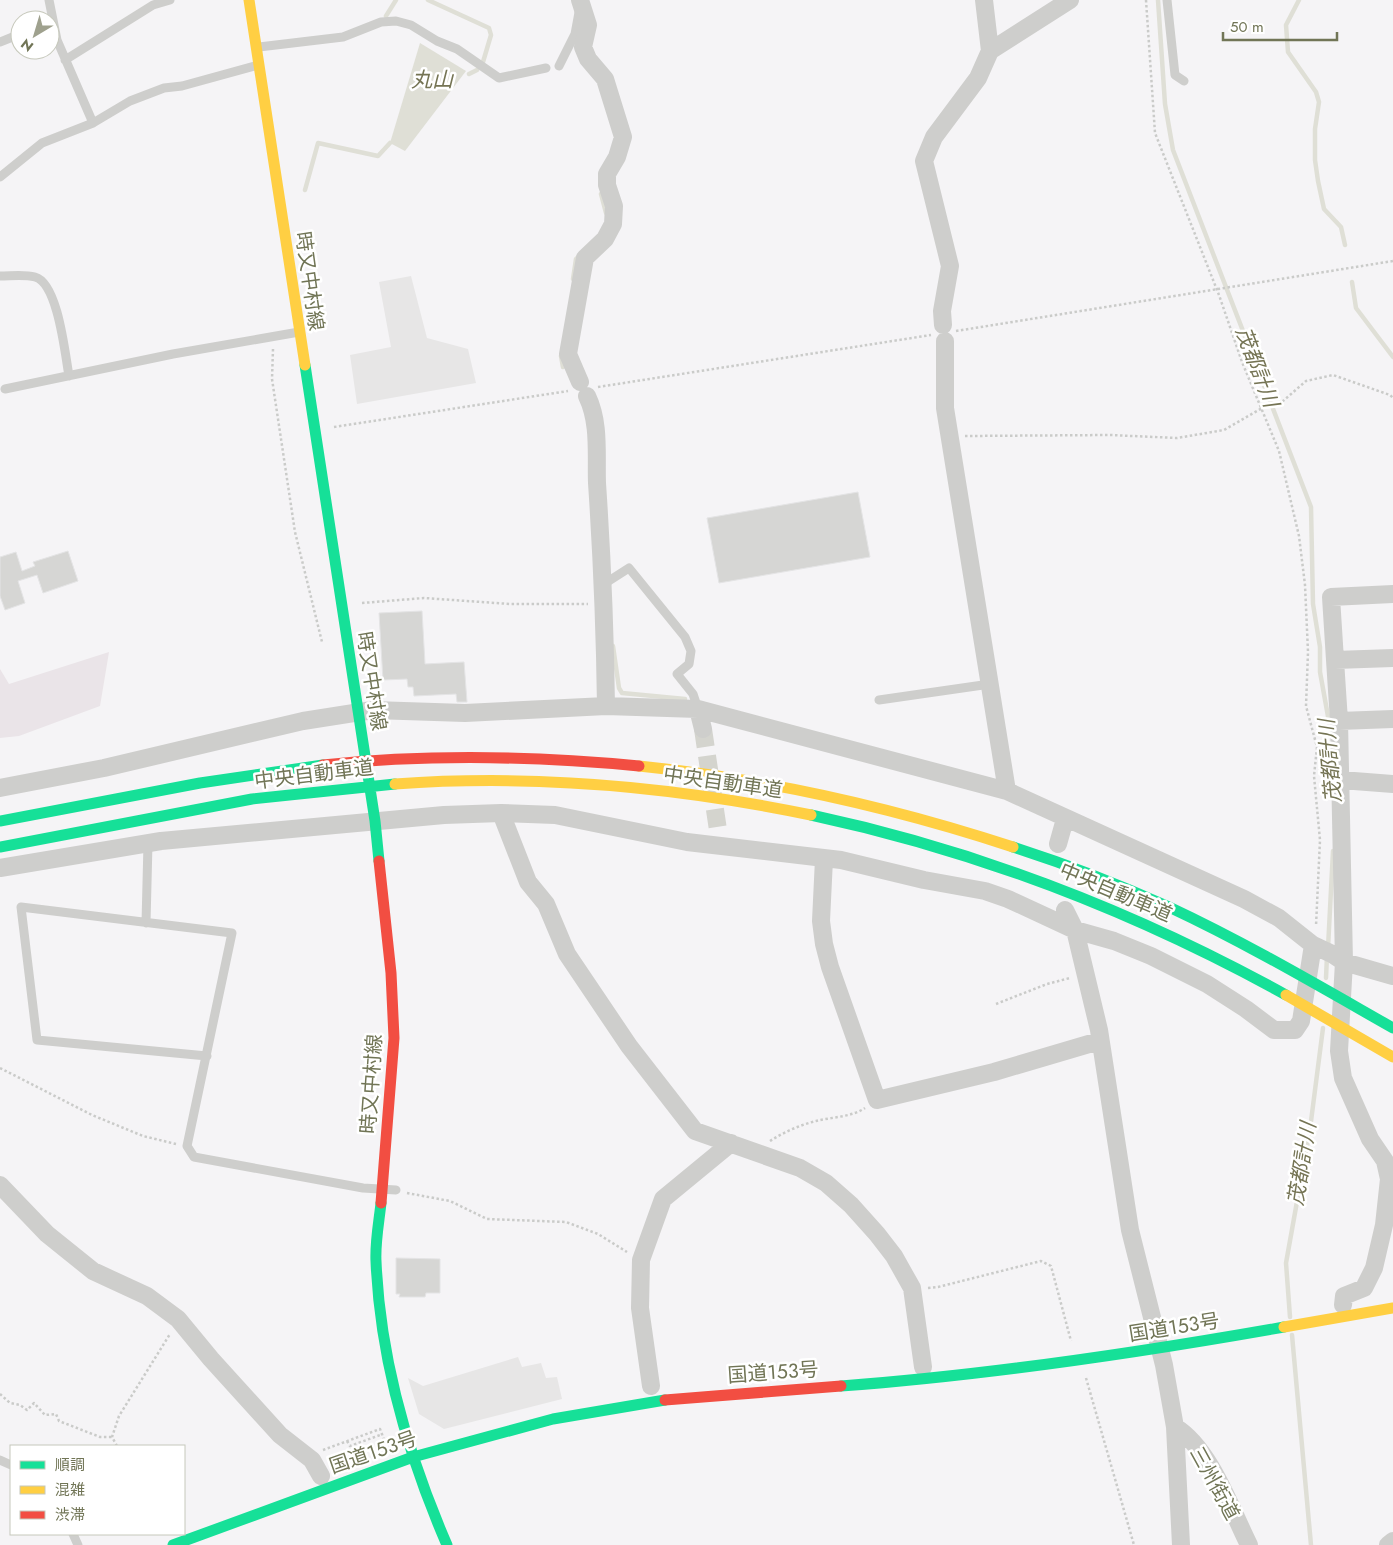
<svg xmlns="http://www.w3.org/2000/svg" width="1393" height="1545" font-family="Jost,'Noto Sans JP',sans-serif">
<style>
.built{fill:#e7e6e6}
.green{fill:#eae4e8}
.water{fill:#dfdfd6}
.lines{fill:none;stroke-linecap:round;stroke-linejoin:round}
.stream{stroke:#dfdfd6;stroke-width:4.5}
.building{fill:#d6d6d4;stroke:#e4e4e5}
.street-tunnel{stroke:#d4d4ce;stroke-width:18;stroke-dasharray:18 9;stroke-linecap:butt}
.path{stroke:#cacbc9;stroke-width:2.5;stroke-dasharray:2.5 2.5;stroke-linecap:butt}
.lane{stroke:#cececc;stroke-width:9}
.street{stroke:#cececc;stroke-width:18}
.fast{stroke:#16e098;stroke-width:11}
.slow{stroke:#ffcf43;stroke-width:11}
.jam{stroke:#f24e42;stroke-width:11}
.labels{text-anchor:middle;stroke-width:5;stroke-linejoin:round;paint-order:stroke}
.street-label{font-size:20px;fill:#717556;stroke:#fff}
.water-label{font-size:21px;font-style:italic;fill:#757454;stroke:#fff}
</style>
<rect width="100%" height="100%" fill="#f5f4f6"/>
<path class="built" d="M411,276L427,338L468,349L476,383L357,404L350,355L391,347L379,282Z
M518,1357L522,1367L541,1363L546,1378L557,1377L562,1399L444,1429L419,1414L408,1378L423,1386Z"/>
<path class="green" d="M109,652L100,706L19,736L0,738V669L9,684Z"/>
<path class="water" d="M420,43L466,71L405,151L390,143Z"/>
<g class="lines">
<path class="stream" d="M428,0L489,28L491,35L483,62
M1158,0L1165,104L1173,150L1311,507L1313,604L1320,647V672L1331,733
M1299,0L1286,25L1288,52L1316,92L1319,102L1315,129V160L1318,181L1324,209L1341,227L1345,245
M386,16L396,0
M469,74L477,70
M305,190L318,143L378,156L390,143
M601,194L606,213
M573,279L576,259L579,256
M1352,282L1356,308L1393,357
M561,356L563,367
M613,646L619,688L622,693L685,699
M1328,948L1333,851
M1326,978L1327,956
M1290,1317L1286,1263L1310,1129L1323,1028
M1292,1335L1311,1545"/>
</g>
<path class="building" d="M858,492L870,557L719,583L707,518Z
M68,551L78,581L43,593L37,575L18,581L25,603L5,610L0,596V557L16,552L22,571L35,566L33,562Z
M422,611L425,664L464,662L467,702H457L456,694L414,696L413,687H408L407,679L383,680L379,613Z
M396,1258L440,1259V1293H426L425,1297H399L400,1294H396Z"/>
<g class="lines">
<path class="street-tunnel" d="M703,729L718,830"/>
<path class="path" d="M1146,0L1155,133L1219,295L1242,362L1279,451L1299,536L1305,585L1308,652L1306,706L1317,747L1314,776L1320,840L1316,926
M956,331L1393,261
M273,349L272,379L295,532L322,642
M598,387L931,335
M334,427L568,391
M965,436L1110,435L1177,438L1224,430L1264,407L1283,401L1306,381L1333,375L1390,395L1393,398
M362,603L424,598L510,604H588
M996,1004L1047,984L1070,978
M0,1068L92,1115L143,1136L176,1144
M770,1141C784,1132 800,1125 816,1121C832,1117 852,1117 865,1108
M407,1193L450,1201L487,1219L566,1222L598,1234L627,1252
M928,1288L938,1287L1041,1261L1051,1266L1071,1341
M1086,1378L1134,1545
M0,1394L10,1403L20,1405L27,1410L34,1403L45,1415L56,1414L59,1421L100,1437H112
M347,1441L350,1446L383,1434
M117,1446L112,1437L119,1416L170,1334
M323,1450L380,1429L385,1442"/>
<path class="lane" d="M49,0L57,40L93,123
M1167,0L1175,75L1184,81
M0,42L20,34
M259,47L343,37L381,22L396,21L411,25L437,41L457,49L499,78L546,68
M65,60L153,5L170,0
M559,66L575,34L580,7
M0,177L42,143L93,123L130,101L164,88L182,86L258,65
M0,276C11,276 24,274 35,277C58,283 65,354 69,376
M5,389L173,354L299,332
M604,584L629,568L685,637L691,651L689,664L677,674L693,694L698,709
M879,700L990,684
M146,923L148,843
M207,1056L37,1040L21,907L232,933L187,1146L194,1157L363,1188L396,1190
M0,1460L11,1465
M73,1534L78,1545"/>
<path class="street" d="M990,51L1070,0
M943,325L942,311L950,266L924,161L934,137L978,78L990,51L984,0
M945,341V408L1007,791
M580,382L568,354L585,258L605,239L613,224L614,206L607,185V174L617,157L623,137L605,79L588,59L583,47L588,25L580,0
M587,396C600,423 596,454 597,483C602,557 605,631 606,706
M1335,660L1331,597L1393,594
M698,709L703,729
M1339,721L1393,719
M1341,780L1393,784
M0,788L104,768L303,721L373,710L465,713L606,706L698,709L1007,791L1244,899L1279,918L1313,945L1332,954L1344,962L1393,976
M501,813L528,882L546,904L567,954L629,1046L695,1131L800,1168L826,1183L851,1205L877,1234L894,1256L912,1288L923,1367
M1058,844L1065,819
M824,859L821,921L824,944L830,967L877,1100L994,1072L1099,1041
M0,868L161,841L444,815L501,813L555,815L687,842L841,860L924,880L985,891L1008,899L1075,930L1114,941L1151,956L1207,984L1246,1009L1274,1030H1295L1301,1021L1313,945
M1065,910L1075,930L1099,1030L1130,1230L1164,1365L1175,1427L1181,1545
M0,1185L47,1234L93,1271L147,1296L178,1319L211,1359L280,1435L312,1460L321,1476
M1343,1305L1344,1296L1364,1288L1374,1268L1384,1225L1389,1179L1385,1161L1370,1139L1343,1078L1339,1051L1344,962L1339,721L1335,660L1393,658
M651,1386L640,1308L641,1260L663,1199L731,1143
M1175,1427C1210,1448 1231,1509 1249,1545
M1388,1545L1393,1541"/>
<path class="fast" d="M305,365L375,821L379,861
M811,815C979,851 1136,912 1286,995
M0,821L200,783L323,765
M0,847L252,799L395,784
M1013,847C1066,864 1118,884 1169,907C1246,943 1319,986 1393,1028
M381,1203C379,1222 375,1242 376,1261C380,1360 408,1455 447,1545
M841,1386C990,1375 1137,1353 1284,1327
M173,1545L413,1457L553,1419L665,1400"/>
<path class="slow" d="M249,0L305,365
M639,766C767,779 891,807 1013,847
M395,784C533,774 676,787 811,815
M1286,995L1393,1057
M1284,1327L1393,1308"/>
<path class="jam" d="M323,765C428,754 534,756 639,766
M379,861L391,973L394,1038L381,1203
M665,1400L841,1386"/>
</g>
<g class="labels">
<g class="street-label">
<text transform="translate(310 281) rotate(82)" y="7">時又中村線</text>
<text transform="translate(372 681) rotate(81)" y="7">時又中村線</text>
<text transform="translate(314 774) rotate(-7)" y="7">中央自動車道</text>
<text transform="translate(723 782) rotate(8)" y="7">中央自動車道</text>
<text transform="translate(1116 892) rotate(23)" y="7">中央自動車道</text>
<text transform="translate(371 1084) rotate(-86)" y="7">時又中村線</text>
<text transform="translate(1174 1327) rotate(-9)" y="7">国道153号</text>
<text transform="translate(773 1372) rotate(-4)" y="7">国道153号</text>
<text transform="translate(373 1452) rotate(-19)" y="7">国道153号</text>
<text transform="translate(1215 1483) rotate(61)" y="7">三州街道</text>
</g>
<g class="water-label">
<text x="432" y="87">丸山</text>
<text transform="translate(1257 367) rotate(69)" y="7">茂都計川</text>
<text transform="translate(1330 761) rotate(-95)" y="7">茂都計川</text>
<text transform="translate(1302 1164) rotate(-81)" y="7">茂都計川</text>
</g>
</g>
<rect x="10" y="1445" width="175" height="90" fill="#ffffff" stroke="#c6c8bb"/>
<rect x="20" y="1461" width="25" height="8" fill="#16e098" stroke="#c6c8bb"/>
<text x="55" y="1470" font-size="15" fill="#717556">順調</text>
<rect x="20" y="1486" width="25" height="8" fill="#ffcf43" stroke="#c6c8bb"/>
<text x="55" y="1495" font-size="15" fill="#717556">混雑</text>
<rect x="20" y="1511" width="25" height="8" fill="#f24e42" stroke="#c6c8bb"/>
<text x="55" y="1520" font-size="15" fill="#717556">渋滞</text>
<g transform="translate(35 35) rotate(218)"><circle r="24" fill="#ffffff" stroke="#c6c8bb"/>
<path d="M0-4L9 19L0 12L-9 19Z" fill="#9fa18e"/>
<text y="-8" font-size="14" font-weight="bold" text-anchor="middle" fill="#717556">N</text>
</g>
<path d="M1223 32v8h114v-8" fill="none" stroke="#717556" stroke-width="2.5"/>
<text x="1230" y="32" font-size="15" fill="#717556" stroke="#ffffff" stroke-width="4" paint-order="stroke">50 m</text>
</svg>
